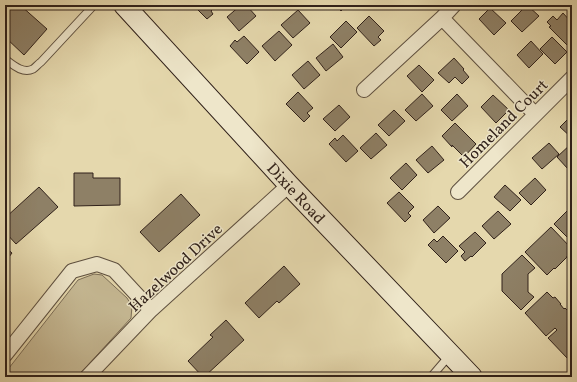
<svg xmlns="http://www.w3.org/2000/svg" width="577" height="382" font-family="Vollkorn,serif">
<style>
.green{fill:#c6b994;stroke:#7b6d57}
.building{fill:#8e8066;stroke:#30211a}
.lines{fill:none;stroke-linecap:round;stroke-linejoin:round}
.service-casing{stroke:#5d4f3f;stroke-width:9}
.minor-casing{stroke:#5d4f3f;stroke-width:16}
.secondary-casing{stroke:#30211a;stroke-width:22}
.path{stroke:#30211a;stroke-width:2.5;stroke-dasharray:3 2;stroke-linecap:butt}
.service{stroke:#eee6ca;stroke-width:7}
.minor{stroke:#eee6ca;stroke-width:14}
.secondary{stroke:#eee6ca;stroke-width:20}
.labels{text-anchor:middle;stroke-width:3;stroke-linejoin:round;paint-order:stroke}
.street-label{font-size:16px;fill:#30211a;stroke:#eee6ca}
</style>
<rect width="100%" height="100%" fill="#e5d8ad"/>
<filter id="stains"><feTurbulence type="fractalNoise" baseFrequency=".005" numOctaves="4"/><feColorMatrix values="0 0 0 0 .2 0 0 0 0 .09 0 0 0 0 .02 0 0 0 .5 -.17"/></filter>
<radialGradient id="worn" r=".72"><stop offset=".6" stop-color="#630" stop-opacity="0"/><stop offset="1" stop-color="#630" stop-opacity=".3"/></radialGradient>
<path class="green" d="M94,274L102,275L127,298L132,306L131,318L77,377H7L9,368L78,280Z"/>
<path class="building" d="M5,5H20L47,29L24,55L5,37Z
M193,5H217L211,11L213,14L207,19Z
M241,5H246L256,16L239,31L227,17Z
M311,5H321L316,10Z
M336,5H347L341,11Z
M527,5L539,16L522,32L511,21Z
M567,5H572V11L570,13L565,7Z
M490,8L506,23L494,35L479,19Z
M298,10L310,23L293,38L281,25Z
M563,13L572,23V48L571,49L549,27L551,26L547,22L553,16L557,20Z
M369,16L384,31L378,37L381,40L374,46L357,28Z
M346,21L357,32L341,48L330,37Z
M279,31L292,45L275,61L262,46Z
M244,36L259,52L247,64L230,46L235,40L237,42Z
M552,37L567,52L555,64L540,49Z
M531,41L543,54L529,68L517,55Z
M333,44L343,57L326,71L316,58Z
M454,58L464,69L463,70L469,77L462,84L455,77L449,83L438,73Z
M308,61L320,75L304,89L292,75Z
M419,65L434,80L422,92L407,76Z
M298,92L313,108L307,113L310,116L304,122L286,104Z
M422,94L433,106L416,121L405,110Z
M457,94L468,106L452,121L441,110Z
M493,95L509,110L496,123L481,107Z
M339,105L350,117L335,131L323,119Z
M394,110L405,121L389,136L378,125Z
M572,115V138L560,127Z
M455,123L476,144L464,157L452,145V147L442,136Z
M376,133L387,145L371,159L360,148Z
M343,135L358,151L346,162L329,144L335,138L337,141Z
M549,143L559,154L542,169L532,158Z
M572,143V164L568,169L557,157Z
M432,146L444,160L428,173L416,160Z
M406,163L417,175L402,190L390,178Z
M74,173H93V178H120V205L74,206Z
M535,178L546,190L531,205L519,193Z
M505,185L521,200L510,211L494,197Z
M39,187L58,207L16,244L5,232V218Z
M399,192L414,207L408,213L411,216L405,222L387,203Z
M181,194L200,215L159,252L140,232Z
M438,206L450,218L434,233L423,220Z
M572,206V242L554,224Z
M498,211L511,224L494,239L482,226Z
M551,227L572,249V251L567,256V257L555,269L554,268L547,275L525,252Z
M475,232L486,243L472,257L471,256L465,261L461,256L465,252L459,246Z
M443,236L458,251L446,263L428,245L434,239L437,242Z
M5,247L12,253L5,262Z
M522,255L535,268L528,274V292L534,297L521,310L502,291V274Z
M284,266L300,284L279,303L277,301L259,318L245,303Z
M547,292L553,298L555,297L561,304H560L564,309L565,308L572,315V355L568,359L548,338L557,330L555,328L546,336L525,313Z
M226,320L244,340L204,377H203L188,361L213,337L210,335Z"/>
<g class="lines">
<g class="service-casing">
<path id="service" d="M5,59C13,65 23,74 33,69C36,67 38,64 41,62L94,5
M431,377L449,356"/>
</g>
<g class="minor-casing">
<path id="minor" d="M442,18L535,114
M364,90L442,18L454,5
M458,192L572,78
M5,355L72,271L97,264L114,270L151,310
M87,377L151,310L289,185"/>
</g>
<g class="secondary-casing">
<g id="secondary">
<path id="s1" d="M124,5L289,185L472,377"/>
</g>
</g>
<path class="path" d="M29,9L33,5"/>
<use href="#service" class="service"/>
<use href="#minor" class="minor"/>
<use href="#secondary" class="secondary"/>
</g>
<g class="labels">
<g class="street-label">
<text transform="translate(503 123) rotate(-45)" y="6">Homeland Court</text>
<text dy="6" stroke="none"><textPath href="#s1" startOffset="255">Dixie Road</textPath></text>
<text transform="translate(175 267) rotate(-43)" y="6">Hazelwood Drive</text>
</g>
</g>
<rect width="577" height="382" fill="none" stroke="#e5d8ad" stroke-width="20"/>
<rect x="6" y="6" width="565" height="370" fill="none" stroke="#30211a" stroke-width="2"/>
<rect x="10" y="10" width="557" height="362" fill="none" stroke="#30211a"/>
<rect width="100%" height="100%" filter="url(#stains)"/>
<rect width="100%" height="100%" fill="url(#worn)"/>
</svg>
